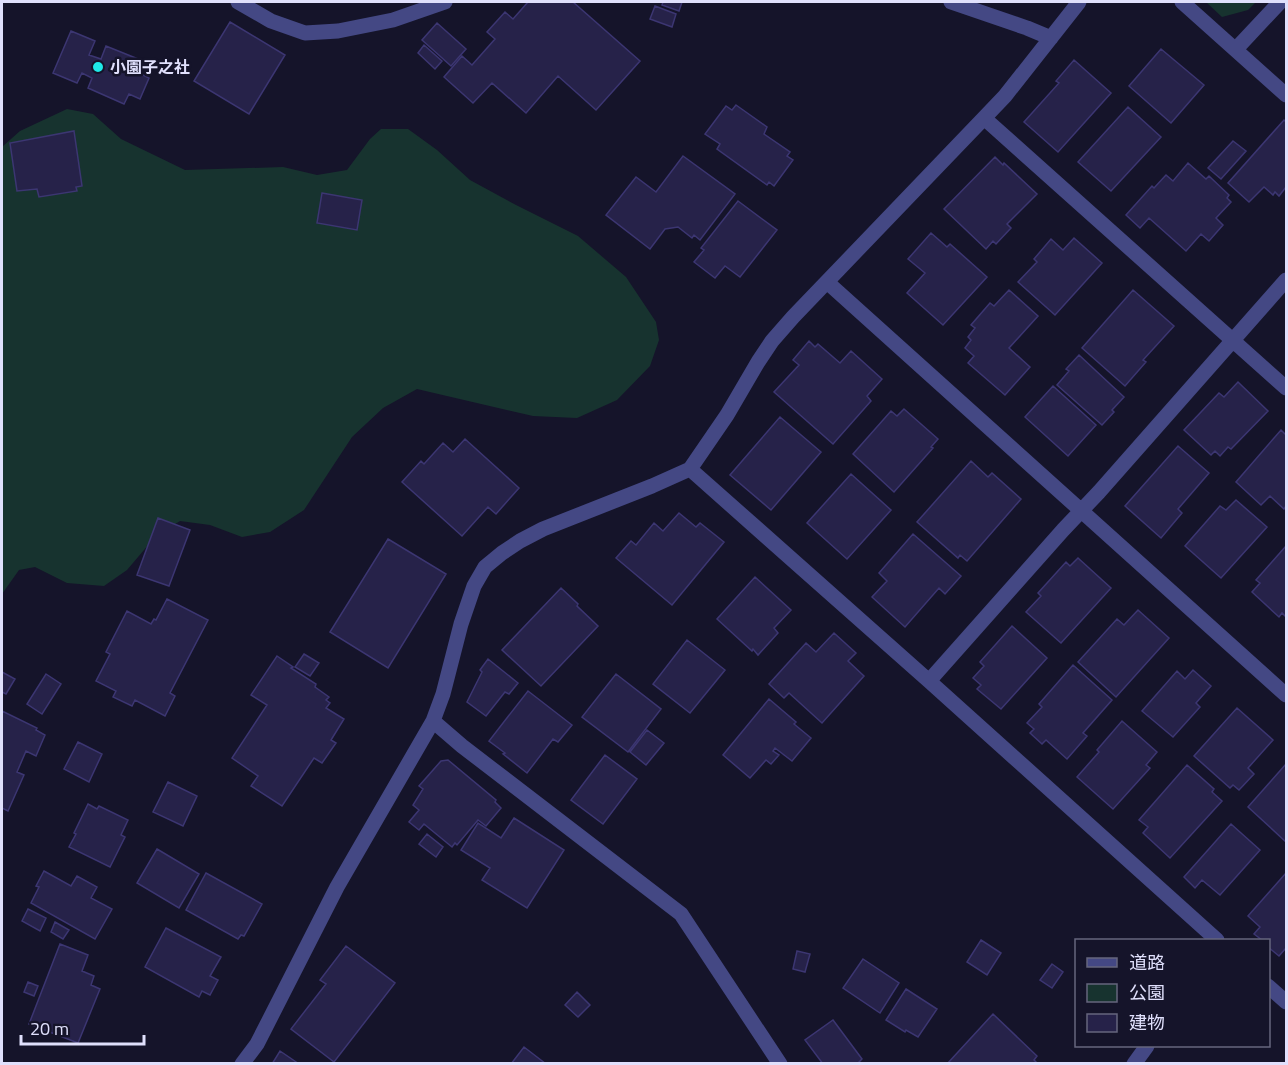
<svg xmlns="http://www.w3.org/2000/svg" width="1288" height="1065" font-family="'Titillium Web','Noto Sans JP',sans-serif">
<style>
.green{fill:#17332f}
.building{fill:#262249;stroke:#3c3672;stroke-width:1.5}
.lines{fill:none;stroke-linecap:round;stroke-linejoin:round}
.minor{stroke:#444884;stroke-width:15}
.poi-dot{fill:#1fe8e8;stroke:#15142a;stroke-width:2}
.labels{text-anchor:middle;stroke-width:5;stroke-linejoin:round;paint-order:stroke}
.poi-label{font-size:16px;font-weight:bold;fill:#e0e0fc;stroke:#15142a;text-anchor:start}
</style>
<rect width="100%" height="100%" fill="#15142a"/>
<path class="green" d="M1206,2H1256L1248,10L1222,17Z
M67,109L93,114L121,139L185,170L283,167L317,175L347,170L370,139L381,129H408L437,150L470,180L516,205L578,236L626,277L656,322L659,340L650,366L617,400L577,418L533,416L417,389L383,408L352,437L304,510L270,532L242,537L210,525L180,521L155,537L127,570L104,586L67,583L35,567L19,570L2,594V147L20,131Z"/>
<path class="building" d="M528,2H573L640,61L596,110L558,76L526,113L492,83L473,103L444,77L462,56L472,65L495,39L487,32L505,12L513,19Z
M663,2H682L679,11L662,5Z
M655,6L676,14L672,27L650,19Z
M230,22L285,55L249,114L194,81Z
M437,23L466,49L451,66L422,40Z
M71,31L95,41L89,55L101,59L106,46L143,61L137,72L149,78L140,99L129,94L124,104L88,88L92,78L82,73L77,83L53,73Z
M424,45L442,61L435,69L418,53Z
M1161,49L1204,85L1171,123L1129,86Z
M1074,60L1111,93L1058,152L1024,122L1059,83L1056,81Z
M736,105L767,127L764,134L790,152L787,156L793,160L774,186L769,182L767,185L717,149L720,144L705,134L726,106L732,110Z
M1128,107L1161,137L1111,191L1078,162Z
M1284,120L1286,122V187L1279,196L1275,192L1273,195L1264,187L1249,202L1228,183Z
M74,131L82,186L76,187L77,191L39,197L37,189L17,191L10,143Z
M1233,141L1246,151L1221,179L1208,168Z
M683,156L735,194L700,240L694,235L692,238L678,227L665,229L650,249L606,215L636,177L656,192Z
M995,157L1003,165L1004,163L1037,194L1007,224L1011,228L996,244L993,241L986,249L944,209Z
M1188,163L1206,179L1209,176L1229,195L1227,198L1231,202L1216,218L1223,225L1209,241L1201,234L1186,251L1149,218L1140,228L1126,215L1152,186L1154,188L1166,175L1173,181Z
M322,193L362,200L357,230L317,223Z
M738,201L777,230L740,277L725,266L715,278L694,262L704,250L701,248Z
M931,233L947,247L950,244L987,277L943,325L907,293L925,273L908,259Z
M1074,238L1102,263L1055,315L1018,282L1037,262L1034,259L1051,239L1063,250Z
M1009,290L1038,316L1009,348L1030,367L1005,395L968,363L974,356L965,348L971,340L968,337L975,328L971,325L990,303L994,306Z
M1133,290L1174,326L1143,360L1146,362L1125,386L1082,348Z
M809,341L815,347L818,344L840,363L851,351L882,379L867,396L871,401L833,444L774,392L799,365L793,360Z
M1079,355L1124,397L1112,410L1114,412L1102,425L1057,385L1069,371L1066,369Z
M1238,382L1268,411L1231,449L1228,447L1220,456L1215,451L1211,455L1184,430L1219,393L1224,397Z
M1053,386L1096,425L1068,456L1025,417Z
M904,409L938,439L931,447L933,448L894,492L853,454L891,411L897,416Z
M780,417L821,452L771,510L730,475Z
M1281,430L1286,435V506L1284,509L1270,496L1261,505L1236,482Z
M465,439L519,488L496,514L488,507L462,536L402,482L421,461L424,464L443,443L453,452Z
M1178,446L1209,473L1178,509L1182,513L1161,538L1125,506Z
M971,461L988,477L992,473L1021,499L967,561L960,555L958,558L917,522Z
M851,474L891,510L847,559L807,523Z
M1236,500L1267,527L1221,578L1185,546L1220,506L1226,510Z
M679,513L696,527L700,523L724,542L672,605L616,558L631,541L636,545L654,523L663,531Z
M158,518L190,530L169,586L137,575Z
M913,534L961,576L945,594L939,588L905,627L872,597L887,581L879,573Z
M388,539L446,574L388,668L330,632Z
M1286,546V617L1282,613L1279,617L1252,592L1260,583L1256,580Z
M1078,558L1111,588L1061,643L1026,612L1041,596L1038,593L1066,562L1070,566Z
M755,577L791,610L774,628L778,633L758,655L753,649L752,651L717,619Z
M561,588L578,604L577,606L598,626L541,686L502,650Z
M167,599L208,620L170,693L175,696L165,716L135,700L132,706L113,697L116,691L96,681L110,654L106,652L127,611L151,624L154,619L156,620Z
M1138,610L1169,638L1116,697L1078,662L1117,619L1124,625Z
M1012,626L1047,658L1001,709L977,689L981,685L973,678L984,666L980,662Z
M834,633L856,653L848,661L864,676L822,723L789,693L784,698L769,684L806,643L816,652Z
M687,640L725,670L690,713L653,684Z
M304,654L319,663L310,676L295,667Z
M277,656L293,667L291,668L316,684L315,687L329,697L326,700L330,703L326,708L344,719L331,740L336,743L322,763L314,758L282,806L251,786L258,776L232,758L267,705L251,695Z
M488,659L518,683L509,694L505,692L486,716L467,702L482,672L480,670Z
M1073,665L1112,700L1083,733L1087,736L1067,759L1046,740L1042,744L1030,733L1034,729L1027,723L1042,707L1039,704Z
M1193,670L1211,686L1196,703L1200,707L1173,737L1142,711L1177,671L1185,679Z
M2,672L15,679L6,694L2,692Z
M46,674L61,684L42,714L27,704Z
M616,674L661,709L628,752L582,717Z
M528,691L572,725L558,742L553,739L527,773L503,754L505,753L489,741Z
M769,699L796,722L794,724L811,738L792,761L775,748L773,751L779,755L771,764L766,760L750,778L723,755Z
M1237,708L1273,740L1248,768L1254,774L1239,790L1233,785L1230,788L1194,756Z
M2,711L37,728L36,730L45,735L36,756L26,751L17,772L24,775L8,811L2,808Z
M1122,721L1157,752L1146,765L1150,768L1113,809L1077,777L1099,752L1097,750Z
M647,730L664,743L646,765L630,752Z
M78,742L102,754L89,782L64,769Z
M605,755L637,779L603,824L571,800Z
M448,760L496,800L495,802L501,808L486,826L478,820L457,845L455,843L452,847L424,824L419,830L409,822L419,810L413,805L423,789L419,786L441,761Z
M1286,764V842L1248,807Z
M1187,765L1214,789L1212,792L1222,801L1170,858L1143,833L1148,827L1139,820Z
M168,782L197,796L183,826L153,812Z
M88,804L97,809L99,806L128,820L121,835L125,837L110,867L69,847L76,834L74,833Z
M514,818L564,850L527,908L482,880L490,868L461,850L478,823L501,838Z
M1231,824L1260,850L1220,895L1202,880L1195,888L1184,877Z
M427,834L443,847L436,857L419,844Z
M157,849L199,874L179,908L137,883Z
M44,871L71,886L77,876L97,887L91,898L112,909L95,939L31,903L39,887L36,886Z
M206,873L262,904L244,936L241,935L238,939L186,910Z
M1286,873V948L1279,956L1268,947V940H1262L1254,934L1260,927L1248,916Z
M28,909L46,918L40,931L22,921Z
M55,922L69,930L63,939L51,932Z
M166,928L221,957L210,976L218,980L210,995L202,991L199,997L145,967Z
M981,940L1001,953L987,975L967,962Z
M60,944L88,955L82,971L94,976L91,985L100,989L78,1043L29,1024Z
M346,946L395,983L334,1062L291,1029L326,984L320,980Z
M797,951L810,954L805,972L793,969Z
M863,959L899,983L880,1013L843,988Z
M1052,964L1063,972L1052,988L1040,980Z
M28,982L38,986L34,996L24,992Z
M906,989L937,1009L918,1037L906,1030L905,1032L886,1020Z
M577,992L590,1005L578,1017L565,1005Z
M993,1014L1037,1056L1034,1060L1038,1064H947Z
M833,1020L862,1059L857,1064H823L805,1040Z
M524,1047L546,1064H511Z
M280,1051L299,1064H272Z"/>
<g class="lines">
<path class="minor" d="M238,2L271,21L305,33L338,31L393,20L445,2
M951,2L1027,28L1051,38
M1182,2L1286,95
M1236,49L1280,2
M984,118L1286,388
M827,282L1286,695
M690,469L929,681L1217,940
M929,681L1063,530L1099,492L1286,280
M433,721L462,746L681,914L780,1064
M1268,986L1286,1002
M242,1064L257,1044L337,887L433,721L443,694L461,624L474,586L485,567L502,553L520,541L543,529L652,486L690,469L727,415L758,362L772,341L793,317L984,118L1005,96L1079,2
M1134,1064L1147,1046"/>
</g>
<circle class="poi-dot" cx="98" cy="67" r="6"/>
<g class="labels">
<g class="poi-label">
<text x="110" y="73">小園子之社</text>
</g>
</g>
<rect width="1288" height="1065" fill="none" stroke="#e0e0fc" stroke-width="6"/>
<rect x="1075" y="939" width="195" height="108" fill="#15142a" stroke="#66667e" stroke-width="1.5"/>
<rect x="1087" y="958" width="30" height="9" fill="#444884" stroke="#66667e" stroke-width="1.5"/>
<text x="1129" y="969" font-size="18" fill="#e0e0fc">道路</text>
<rect x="1087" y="984" width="30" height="18" fill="#17332f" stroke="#66667e" stroke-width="1.5"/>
<text x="1129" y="999" font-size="18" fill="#e0e0fc">公園</text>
<rect x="1087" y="1014" width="30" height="18" fill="#262249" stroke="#66667e" stroke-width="1.5"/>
<text x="1129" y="1029" font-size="18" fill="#e0e0fc">建物</text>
<path d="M21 1035v9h123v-9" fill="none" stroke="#e0e0fc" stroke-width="3"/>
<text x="30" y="1035" font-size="18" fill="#e0e0fc" stroke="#15142a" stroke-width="4.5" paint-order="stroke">20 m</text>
</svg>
